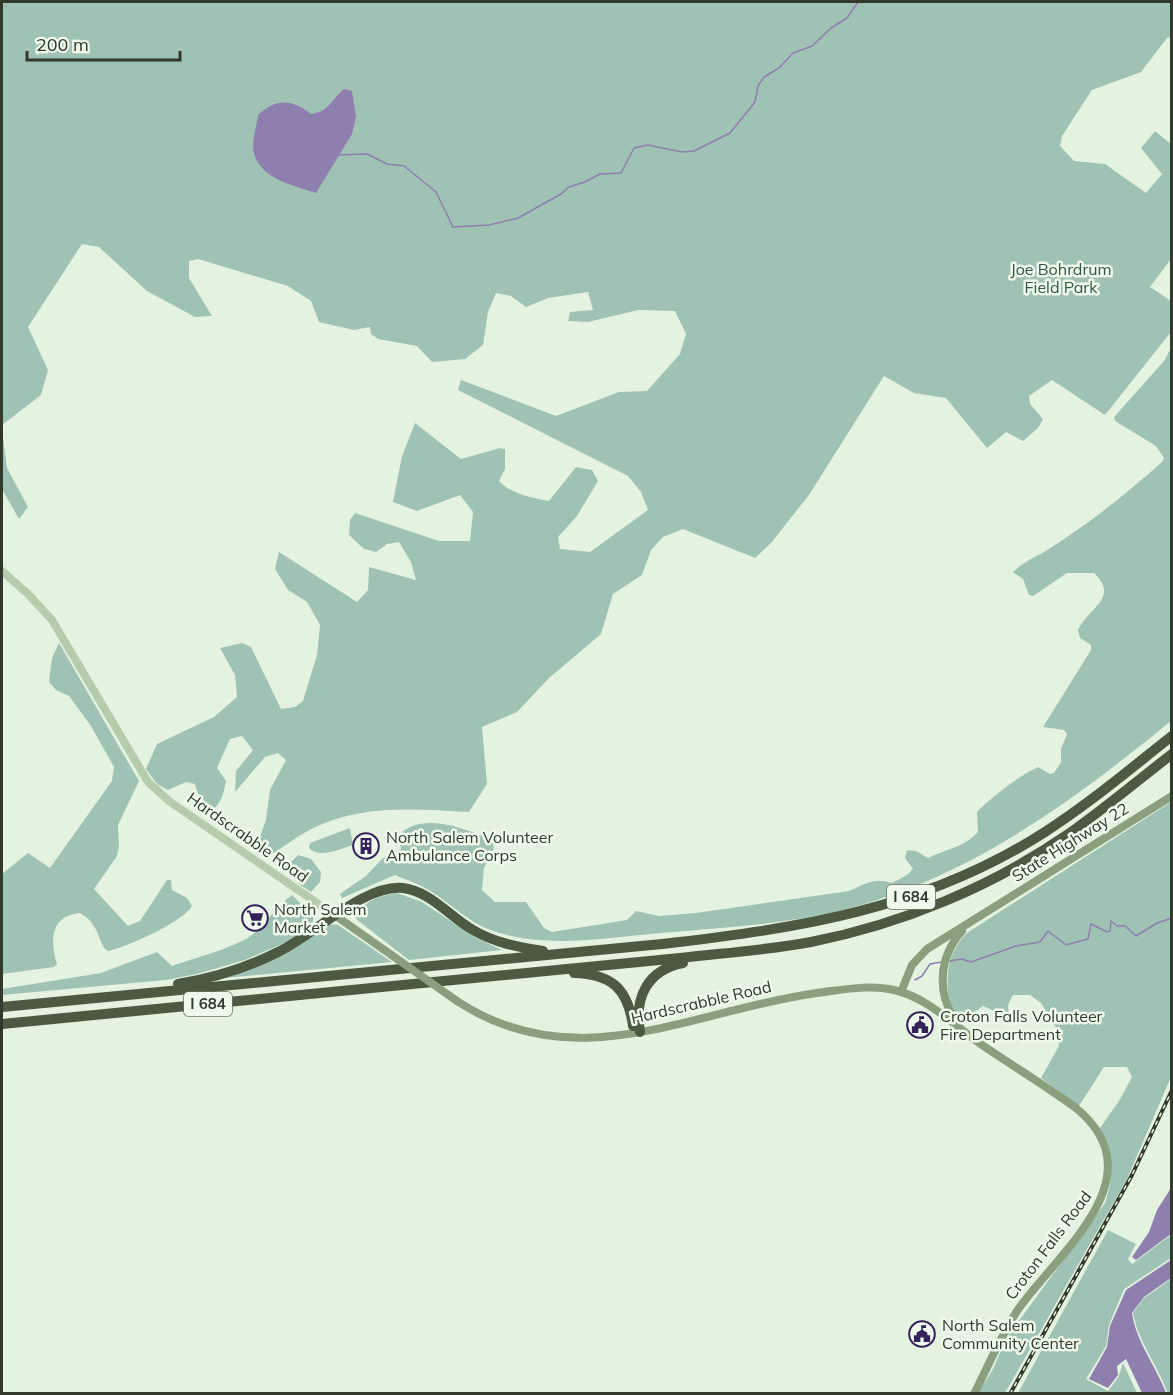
<svg xmlns="http://www.w3.org/2000/svg" width="1173" height="1395" font-family="Mulish,sans-serif">
<style>
.green{fill:#a0c2b4}
.water{fill:#8e7faf}
.lines{fill:none;stroke-linecap:round;stroke-linejoin:round}
.stream{stroke:#8e7faf;stroke-width:1.5}
.tertiary{stroke:#b4cbac;stroke-width:8}
.secondary{stroke:#8a9f7d;stroke-width:8}
.motorway{stroke:#4c5a42;stroke-width:10}
.rail-casing{stroke:#31392b;stroke-width:4}
.rail{stroke:#effaed;stroke-width:1.5;stroke-dasharray:4.5;stroke-linecap:butt}
.secondary-bridge{stroke:#8a9f7d;stroke-width:8}
.labels{text-anchor:middle;stroke-width:5;stroke-linejoin:round;paint-order:stroke}
.shield{fill:#effaed;stroke:#6a7365;stroke-width:1.5}
.shield-label{font-size:15px;font-weight:bold;fill:#31392b}
.park-label{font-size:16px;fill:#2f5748;stroke:#effaed}
.street-label{font-size:16px;fill:#31392b;stroke:#effaed}
.poi-label{font-size:16px;fill:#31392b;stroke:#effaed;text-anchor:start}
</style>
<rect width="100%" height="100%" fill="#e4f3e0"/>
<path class="green" d="M2,2H1171V37L1167,38L1141,72L1092,90L1062,136L1060,146L1074,161L1105,164L1146,193L1162,174L1141,148L1155,131L1171,144V259L1150,287L1171,301V332L1105,415L1052,380L1029,396L1030,404L1043,419L1038,428L1023,441L1006,432L987,448L946,398L914,393L884,376L809,495L771,543L755,558L683,529L663,537L651,550L642,575L613,594L601,634L549,678L517,712L482,727L487,784L469,812C414,809 361,804 311,829C296,837 282,848 268,857L256,848L266,820L270,790L286,760L278,753L265,757L235,792L236,771L253,750L242,736L230,739L217,768L226,781C223,796 220,810 204,813L195,784L186,782L168,790L157,784L146,769L157,744L214,717L237,697L235,675L220,648L242,643L251,647L281,709L295,707L303,701L317,655L320,625L307,602L288,590L275,569L279,552L357,602L368,590L369,567L416,580L411,562L399,542L387,544L376,552L364,549L349,535L350,520L355,513L439,541H470L473,512L460,495L417,511L393,502L402,456L415,423L461,459L500,448L505,449V469L499,481C511,494 532,498 549,501L576,467L592,470L598,481L577,516L558,537L560,549L590,552L648,510L641,492L628,476L458,390L461,380L556,416L619,392L647,391L680,354L686,334L675,311L638,310L588,322L568,321L570,312L593,310L588,292L548,298L526,307L511,296L496,293L488,312L483,345L465,359L432,362L417,346L378,339L371,334L370,327L354,330L319,322L311,301L288,286L198,259L189,261V278L212,316L195,317L147,291L99,247L82,244L28,327L48,370L41,395L2,425Z
M1171,348V721C1062,810 947,894 804,918C757,926 708,929 660,933C604,938 547,949 493,931C471,924 451,904 432,892C421,885 407,880 395,875L342,898L340,894L366,876L382,859L401,849L398,836C421,810 466,829 492,840L494,848L484,868L482,890L495,902H526L544,928L552,932L627,920L636,911L659,916L696,913L849,891C866,884 873,877 892,883L907,875L913,869L905,858L907,850L916,851L928,858C945,849 964,848 978,832L977,812C992,797 1020,775 1038,767L1050,774L1054,773L1061,762V749L1067,734L1064,730L1043,727L1091,650V645L1080,638L1078,630C1089,607 1120,598 1094,573H1067L1033,596L1029,595L1023,579L1013,572C1025,560 1039,556 1052,547C1091,522 1127,493 1162,462L1164,458L1156,446L1115,421L1114,417L1164,361Z
M2,431L7,468L28,507L19,519L2,489Z
M59,643L139,781L118,825L119,846L117,856L94,889L128,926L140,921L167,880H171L172,890L187,898L192,906C183,922 127,947 108,951C98,946 101,924 80,913C50,916 50,941 57,964L54,967L2,974V874L28,853L50,868L112,781L114,767L91,726L69,696L56,690L49,682L52,658Z
M1171,802V1077L1127,1179L1005,1393H978L993,1369L1007,1337L1105,1203C1115,1172 1113,1158 1100,1128L1119,1101L1132,1077L1127,1067H1104L1079,1106L1041,1078L1059,1046L1058,1031L1041,1003L1030,995H1013L1008,1005L1009,1018L983,1006L975,1012L967,1023C946,1015 945,980 950,961C952,953 959,942 964,936C970,930 980,925 987,920Z
M350,828L353,845C340,849 319,859 309,848L310,843Z
M298,855L311,859L321,872L320,882L311,892C300,885 289,878 288,865Z
M397,893L422,902L476,938L502,950L409,960L356,919C362,900 380,896 397,893Z
M292,895L314,917L312,924L291,940L245,960L197,974L166,980L2,995V989L101,973L157,952L172,966C194,958 234,948 252,935C267,923 276,906 292,895Z
M330,924L338,925L392,962L214,979L289,951Z
M1108,1230L1136,1244L1128,1259L1132,1264L1171,1235V1258L1124,1289L1109,1325L1106,1346L1086,1379L1108,1391L1118,1378L1123,1363L1137,1393H1018Z
M1171,1279L1172,1393L1168,1394C1158,1365 1138,1342 1133,1313L1143,1299Z"/>
<path class="water" d="M344,89L352,91L356,117L352,134L316,193C295,186 260,179 254,153C251,142 257,126 258,115C276,98 292,99 311,114C329,112 331,100 344,89Z
M1171,1188V1234L1136,1260L1132,1257L1149,1232L1157,1210Z
M1171,1260V1278L1144,1297L1132,1313C1136,1342 1156,1366 1166,1393H1142L1126,1359L1117,1366L1118,1375L1108,1388L1089,1379L1107,1347L1110,1326L1126,1290Z"/>
<g class="lines">
<path class="stream" d="M337,155L367,154L387,164L404,166L436,192L453,227L489,225L518,218L561,194L569,187L585,182L600,174L621,173L634,148L648,145L682,152L694,151L730,133L755,102L758,86L764,77L779,68L793,53L812,46L831,28L847,18L858,2
M949,961L962,959L971,962L1016,946L1040,942L1048,931L1066,945L1088,939L1091,924L1107,932L1110,931L1111,921L1117,926H1125L1136,936L1157,923L1172,918
M915,980L922,976L930,964L942,962"/>
<path class="tertiary" d="M2,571L28,594L52,620L148,782L169,801L336,916"/>
<path class="secondary" d="M336,916L383,949
M901,992L912,965L927,949L1172,796
M457,1001C577,1080 692,1010 817,993C842,990 869,984 894,990C927,997 955,1026 982,1045C1013,1066 1046,1086 1076,1108C1158,1176 1061,1250 1019,1308C1001,1335 989,1365 974,1394
M958,1024C936,995 938,958 962,931"/>
<path class="motorway" d="M574,973C612,974 628,989 633,1026
M178,984C213,978 247,968 278,952C314,935 364,884 403,888C430,891 450,917 473,930C495,943 518,947 543,951
M2,1007L662,944C801,928 925,909 1045,832C1090,803 1130,769 1172,736
M2,1024L680,958C724,953 768,950 811,942C902,924 991,887 1067,835C1103,810 1137,781 1172,754
M640,1032C634,998 647,970 683,963"/>
<g class="rail-casing">
<path id="rail" d="M1010,1394L1132,1175L1172,1090"/>
</g>
<use href="#rail" class="rail"/>
<path class="secondary-bridge" d="M383,949L457,1001"/>
</g>
<defs>
<g id="building-ring" transform="scale(1.35)"><circle r="9.5" fill="#effaed" stroke="#34215a" stroke-width="1.5"/><path d="M-4-6H4V6H1V3H-1V6H-4ZM-2.5-4.3h1.7v1.8h-1.7ZM.8-4.3h1.7v1.8H.8ZM-2.5-1h1.7V.8h-1.7ZM.8-1h1.7V.8H.8Z" fill="#34215a"/></g>
<g id="supermarket-ring" transform="scale(1.35)"><circle r="9.5" fill="#effaed" stroke="#34215a" stroke-width="1.5"/><path d="M-6-5.5h2.5l.6 2H6L4.5 2H-2.5L-4.4-4H-6ZM-1.5 3.2a1.3 1.3 0 1 0 .1 0ZM3 3.2a1.3 1.3 0 1 0 .1 0Z" fill="#34215a"/></g>
<g id="civic-ring" transform="scale(1.35)"><circle r="9.5" fill="#effaed" stroke="#34215a" stroke-width="1.5"/><path d="M-.6-6.5H3V-4.5H.6V-3L4-1V1h2V6H-6V1h2V-1L-.6-3ZM-1.2 2.5V6h2.4V2.5Z" fill="#34215a"/></g>
</defs>
<g fill-rule="evenodd">
<use href="#building-ring" x="366" y="846"/>
<use href="#supermarket-ring" x="255" y="918"/>
<use href="#civic-ring" x="920" y="1025"/>
<use href="#civic-ring" x="922" y="1334"/>
</g>
<g class="labels">
<g class="shield">
<rect x="887" y="885" width="48" height="24" rx="4.5"/>
<rect x="184" y="992" width="48" height="24" rx="4.5"/>
</g>
<g class="shield-label">
<text x="911" y="902">I 684</text>
<text x="208" y="1009">I 684</text>
</g>
<g class="park-label">
<text x="1061" y="275">Joe Bohrdrum<tspan x="1061" dy="18">Field Park</tspan></text>
</g>
<g class="street-label">
<text transform="translate(248 837) rotate(35)" y="6">Hardscrabble Road</text>
<text transform="translate(1070 842) rotate(-32)" y="6">State Highway 22</text>
<text transform="translate(701 1002) rotate(-13)" y="6">Hardscrabble Road</text>
<text transform="translate(1048 1245) rotate(-53)" y="6">Croton Falls Road</text>
</g>
<g class="poi-label">
<text x="386" y="843">North Salem Volunteer<tspan x="386" dy="18">Ambulance Corps</tspan></text>
<text x="274" y="915">North Salem<tspan x="274" dy="18">Market</tspan></text>
<text x="940" y="1022">Croton Falls Volunteer<tspan x="940" dy="18">Fire Department</tspan></text>
<text x="942" y="1331">North Salem<tspan x="942" dy="18">Community Center</tspan></text>
</g>
</g>
<rect width="1173" height="1395" fill="none" stroke="#31392b" stroke-width="6"/>
<path d="M27 51v9h153v-9" fill="none" stroke="#31392b" stroke-width="3"/>
<text x="36" y="51" font-size="18" fill="#31392b" stroke="#effaed" stroke-width="4.5" paint-order="stroke">200 m</text>
</svg>
